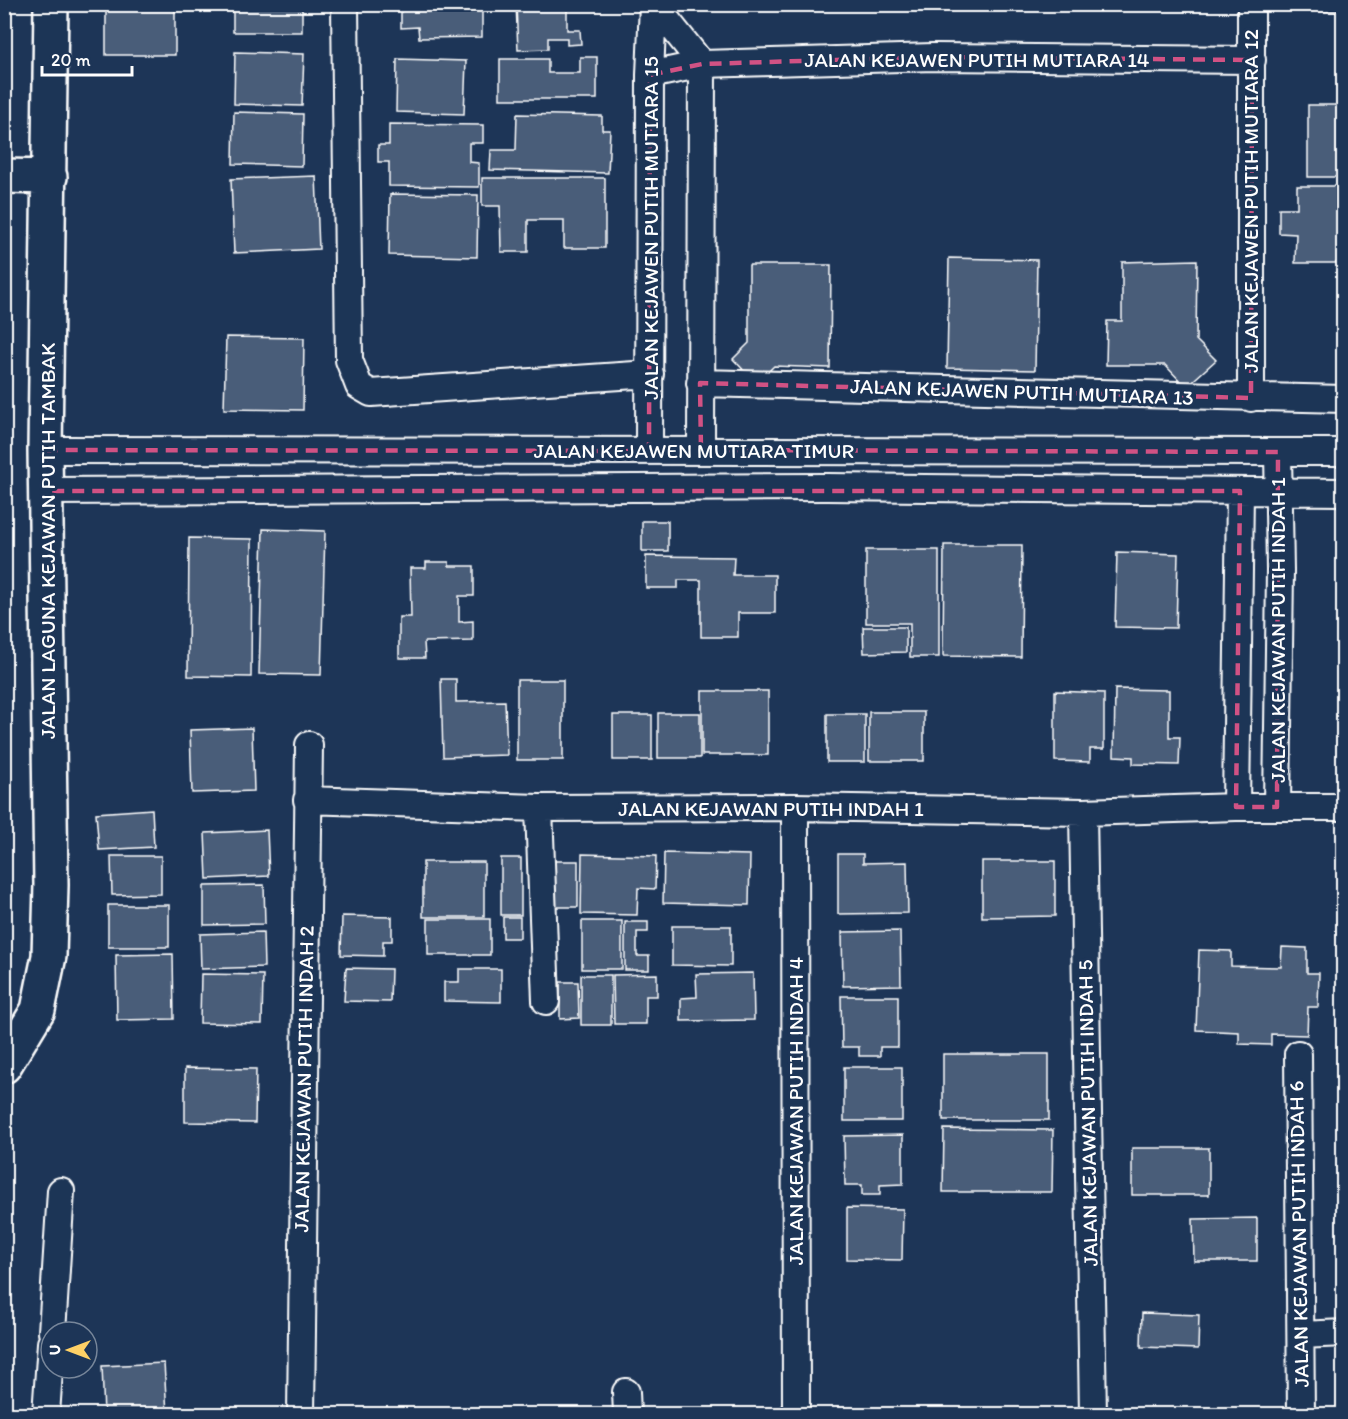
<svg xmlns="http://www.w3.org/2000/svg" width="1348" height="1419" font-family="Itim,sans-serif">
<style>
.building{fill:#4a5d79;stroke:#fff;stroke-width:1.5}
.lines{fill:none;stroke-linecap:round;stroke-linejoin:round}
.street-casing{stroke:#fff;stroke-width:30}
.secondary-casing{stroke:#fff;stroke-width:38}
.street{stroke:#1d3557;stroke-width:26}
.secondary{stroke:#1d3557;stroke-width:33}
.marked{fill:none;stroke:#d15284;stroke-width:4.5;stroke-dasharray:12 8;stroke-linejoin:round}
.labels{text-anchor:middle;stroke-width:6;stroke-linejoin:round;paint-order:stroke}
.street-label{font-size:21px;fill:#fff;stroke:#1d3557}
</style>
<rect width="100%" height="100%" fill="#1d3557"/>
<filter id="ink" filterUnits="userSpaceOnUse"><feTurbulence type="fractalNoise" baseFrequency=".0167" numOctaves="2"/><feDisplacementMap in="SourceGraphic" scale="12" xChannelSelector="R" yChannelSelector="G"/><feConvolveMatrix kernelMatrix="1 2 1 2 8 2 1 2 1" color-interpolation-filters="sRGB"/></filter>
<g filter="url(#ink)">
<path class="building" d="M106,4H175V55H106Z
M233,4H302V32H233Z
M401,4H482V37L419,38L418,27L401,28Z
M516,4H581L567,6V30H580L581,44L567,45V38H548V49L518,50Z
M1310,4H1344V11H1310Z
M235,52L304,54L302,106L234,104Z
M580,57H597V99H500V59H548V73H580Z
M397,59L466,61L464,114L396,112Z
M1308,105H1344V177H1308Z
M234,112L303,114L302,166L233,164Z
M517,114L602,116V130H610L608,173L490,170L491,150H516Z
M389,124L483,125V143H469V162L479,163V187L389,186V162H378V145H389Z
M316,176L319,249L234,253L231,179Z
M482,178H605V248H564V220H528V252H501L500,206H482Z
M1297,186H1344V263H1295L1296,234L1279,233V208H1297Z
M390,194L478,195L477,257L389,255Z
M949,258L1037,260L1035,370L947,368Z
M1197,260L1196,340L1216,360L1186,387L1165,365H1106L1107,321H1122V262Z
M749,265H831L830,368L774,366L756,383L733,359L749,343Z
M226,337L304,338L303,410L224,409Z
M642,521H668V551H642Z
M263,529L325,531L321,675L259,674Z
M189,538L252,539L251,677L188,676Z
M944,545H1022L1021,657L943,656Z
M866,550H939V657H910V623H866Z
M1117,552L1178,554L1176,628L1115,627Z
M646,556L734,557L733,575H775V613H738V637H701V580H678V588H646Z
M426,562H449V566H474V596H459V622L473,621V641L424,642L425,658H399V617H411L410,568H426Z
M863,627H906V652L864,653Z
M441,679H456V702L505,701L507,755L443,757Z
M517,680H563V760H517Z
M1115,689L1169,690V737H1180L1179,765L1133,764V757L1114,756Z
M702,691H768V755H702Z
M1055,691L1104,693V749H1090V762L1055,761Z
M869,712H924V761H869Z
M658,713H700V758H658Z
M827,714H865V762H827Z
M613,715H652V760H613Z
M252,728L254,791L192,793L190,730Z
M152,809L154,847L99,850L96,813Z
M267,830L269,876L207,879L205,833Z
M664,853L750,855L749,905L663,903Z
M582,854L656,856L655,889L638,888L637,915L581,914Z
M838,854H863V863L907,862L908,913L838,914Z
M111,856H161V894L112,895Z
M501,858H521V915H501Z
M551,861H578V907H552Z
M982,861H1055V916L982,917Z
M423,862H484V917H423Z
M264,885L265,924L204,925V886Z
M108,905H169V947H108Z
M342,916L392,917V941H383V956L341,955Z
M503,917H520V938H503Z
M428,919H490V955H428Z
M582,921H622V969H582Z
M625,922H648V932H637V956H649V970H625Z
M672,926H731V966L672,965Z
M900,931L901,985L843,986L842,932Z
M263,932L264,967L201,969L200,934Z
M1282,947L1307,948V973H1319L1318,1007H1308L1307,1035L1271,1034V1045L1239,1044V1032L1196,1030L1199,950L1231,951V966L1281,967Z
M173,954L174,1019L117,1020L116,955Z
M346,968L391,969L390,1002L344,1001Z
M459,969H501V1002L444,1001V982H459Z
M753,973L754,1020L681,1021V998L697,997L696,974Z
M201,974L263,975L262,1024L200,1023Z
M657,974V996H646V1024H614L613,975Z
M581,975H611V1025H581Z
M560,982H578L579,1018L560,1019Z
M841,996H898V1047H880V1056H859V1047H842Z
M943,1054H1049V1120H943Z
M844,1067H902V1121H844Z
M185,1068L256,1069L255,1123L185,1122Z
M944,1129L1053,1130L1052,1192H943Z
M903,1135V1184L880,1185V1195H862V1185H845L844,1136Z
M1132,1148H1209V1195H1132Z
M847,1208L903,1209L902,1260L847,1259Z
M1257,1218V1261H1194L1193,1219Z
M1142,1313L1199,1315L1198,1349L1141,1347Z
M164,1363L167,1414H104L102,1366Z"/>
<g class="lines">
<g class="street-casing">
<path id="street" d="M345,4L349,360L359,386L371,393L650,374
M654,4L702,64L701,450
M650,75L702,64L933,57L1252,60
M700,383L1344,399
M1251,398V4
M45,450L1344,452
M649,451L650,75L653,4
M46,491L827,487L1344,492
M307,800L539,808L795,807L1083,812L1236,807H1344
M795,807L796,1414
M1236,807L1240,491
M1277,807L1280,570L1278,452
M539,808L546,1001
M1083,812L1093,1414
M1298,1054L1301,1414
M52,1332L61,1191
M1301,1335L1344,1333
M626,1392L627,1414
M46,1414L51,1343
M301,1414L309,745"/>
</g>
<g class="secondary-casing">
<path id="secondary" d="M4,176L50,177
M4,1066L38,1010L49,956L51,885L45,450L51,4"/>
</g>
<use href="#street" class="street"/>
<use href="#secondary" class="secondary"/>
</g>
</g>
<path class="marked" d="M933,57L1252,60L1251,398L700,383L701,450L1278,452L1277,807H1236L1240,491H46L45,450L649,451L650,75L702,64Z"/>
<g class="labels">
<g class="street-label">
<text x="977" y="67">JALAN KEJAWEN PUTIH MUTIARA 14</text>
<text transform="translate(1251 201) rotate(-90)" y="7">JALAN KEJAWEN PUTIH MUTIARA 12</text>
<text transform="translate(651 228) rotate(-90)" y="7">JALAN KEJAWEN PUTIH MUTIARA 15</text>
<text transform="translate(1022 392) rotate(2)" y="7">JALAN KEJAWEN PUTIH MUTIARA 13</text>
<text x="694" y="458">JALAN KEJAWEN MUTIARA TIMUR</text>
<text transform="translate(48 541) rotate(-90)" y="7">JALAN LAGUNA KEJAWAN PUTIH TAMBAK</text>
<text transform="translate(1278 630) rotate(-90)" y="7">JALAN KEJAWAN PUTIH INDAH 1</text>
<text x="771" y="816">JALAN KEJAWAN PUTIH INDAH 1</text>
<text transform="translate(304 1079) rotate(-89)" y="7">JALAN KEJAWAN PUTIH INDAH 2</text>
<text transform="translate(796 1111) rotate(-90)" y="7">JALAN KEJAWAN PUTIH INDAH 4</text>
<text transform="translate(1088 1113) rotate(-91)" y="7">JALAN KEJAWAN PUTIH INDAH 5</text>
<text transform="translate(1299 1234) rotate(-91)" y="7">JALAN KEJAWAN PUTIH INDAH 6</text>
</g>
</g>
<rect width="1348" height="1419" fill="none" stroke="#1d3557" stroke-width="24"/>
<rect x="12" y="12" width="1324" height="1395" fill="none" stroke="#fff" stroke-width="2" filter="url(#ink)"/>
<g transform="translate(69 1350) rotate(270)"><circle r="28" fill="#1d3557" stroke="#77869a" stroke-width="1.5"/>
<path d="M0-4.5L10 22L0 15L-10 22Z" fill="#ffd166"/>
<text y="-9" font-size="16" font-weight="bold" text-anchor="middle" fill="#ffffff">U</text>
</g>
<path d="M42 66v9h90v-9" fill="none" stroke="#ffffff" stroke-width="3"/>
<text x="51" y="66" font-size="18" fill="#ffffff" stroke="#1d3557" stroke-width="4.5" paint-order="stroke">20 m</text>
</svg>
